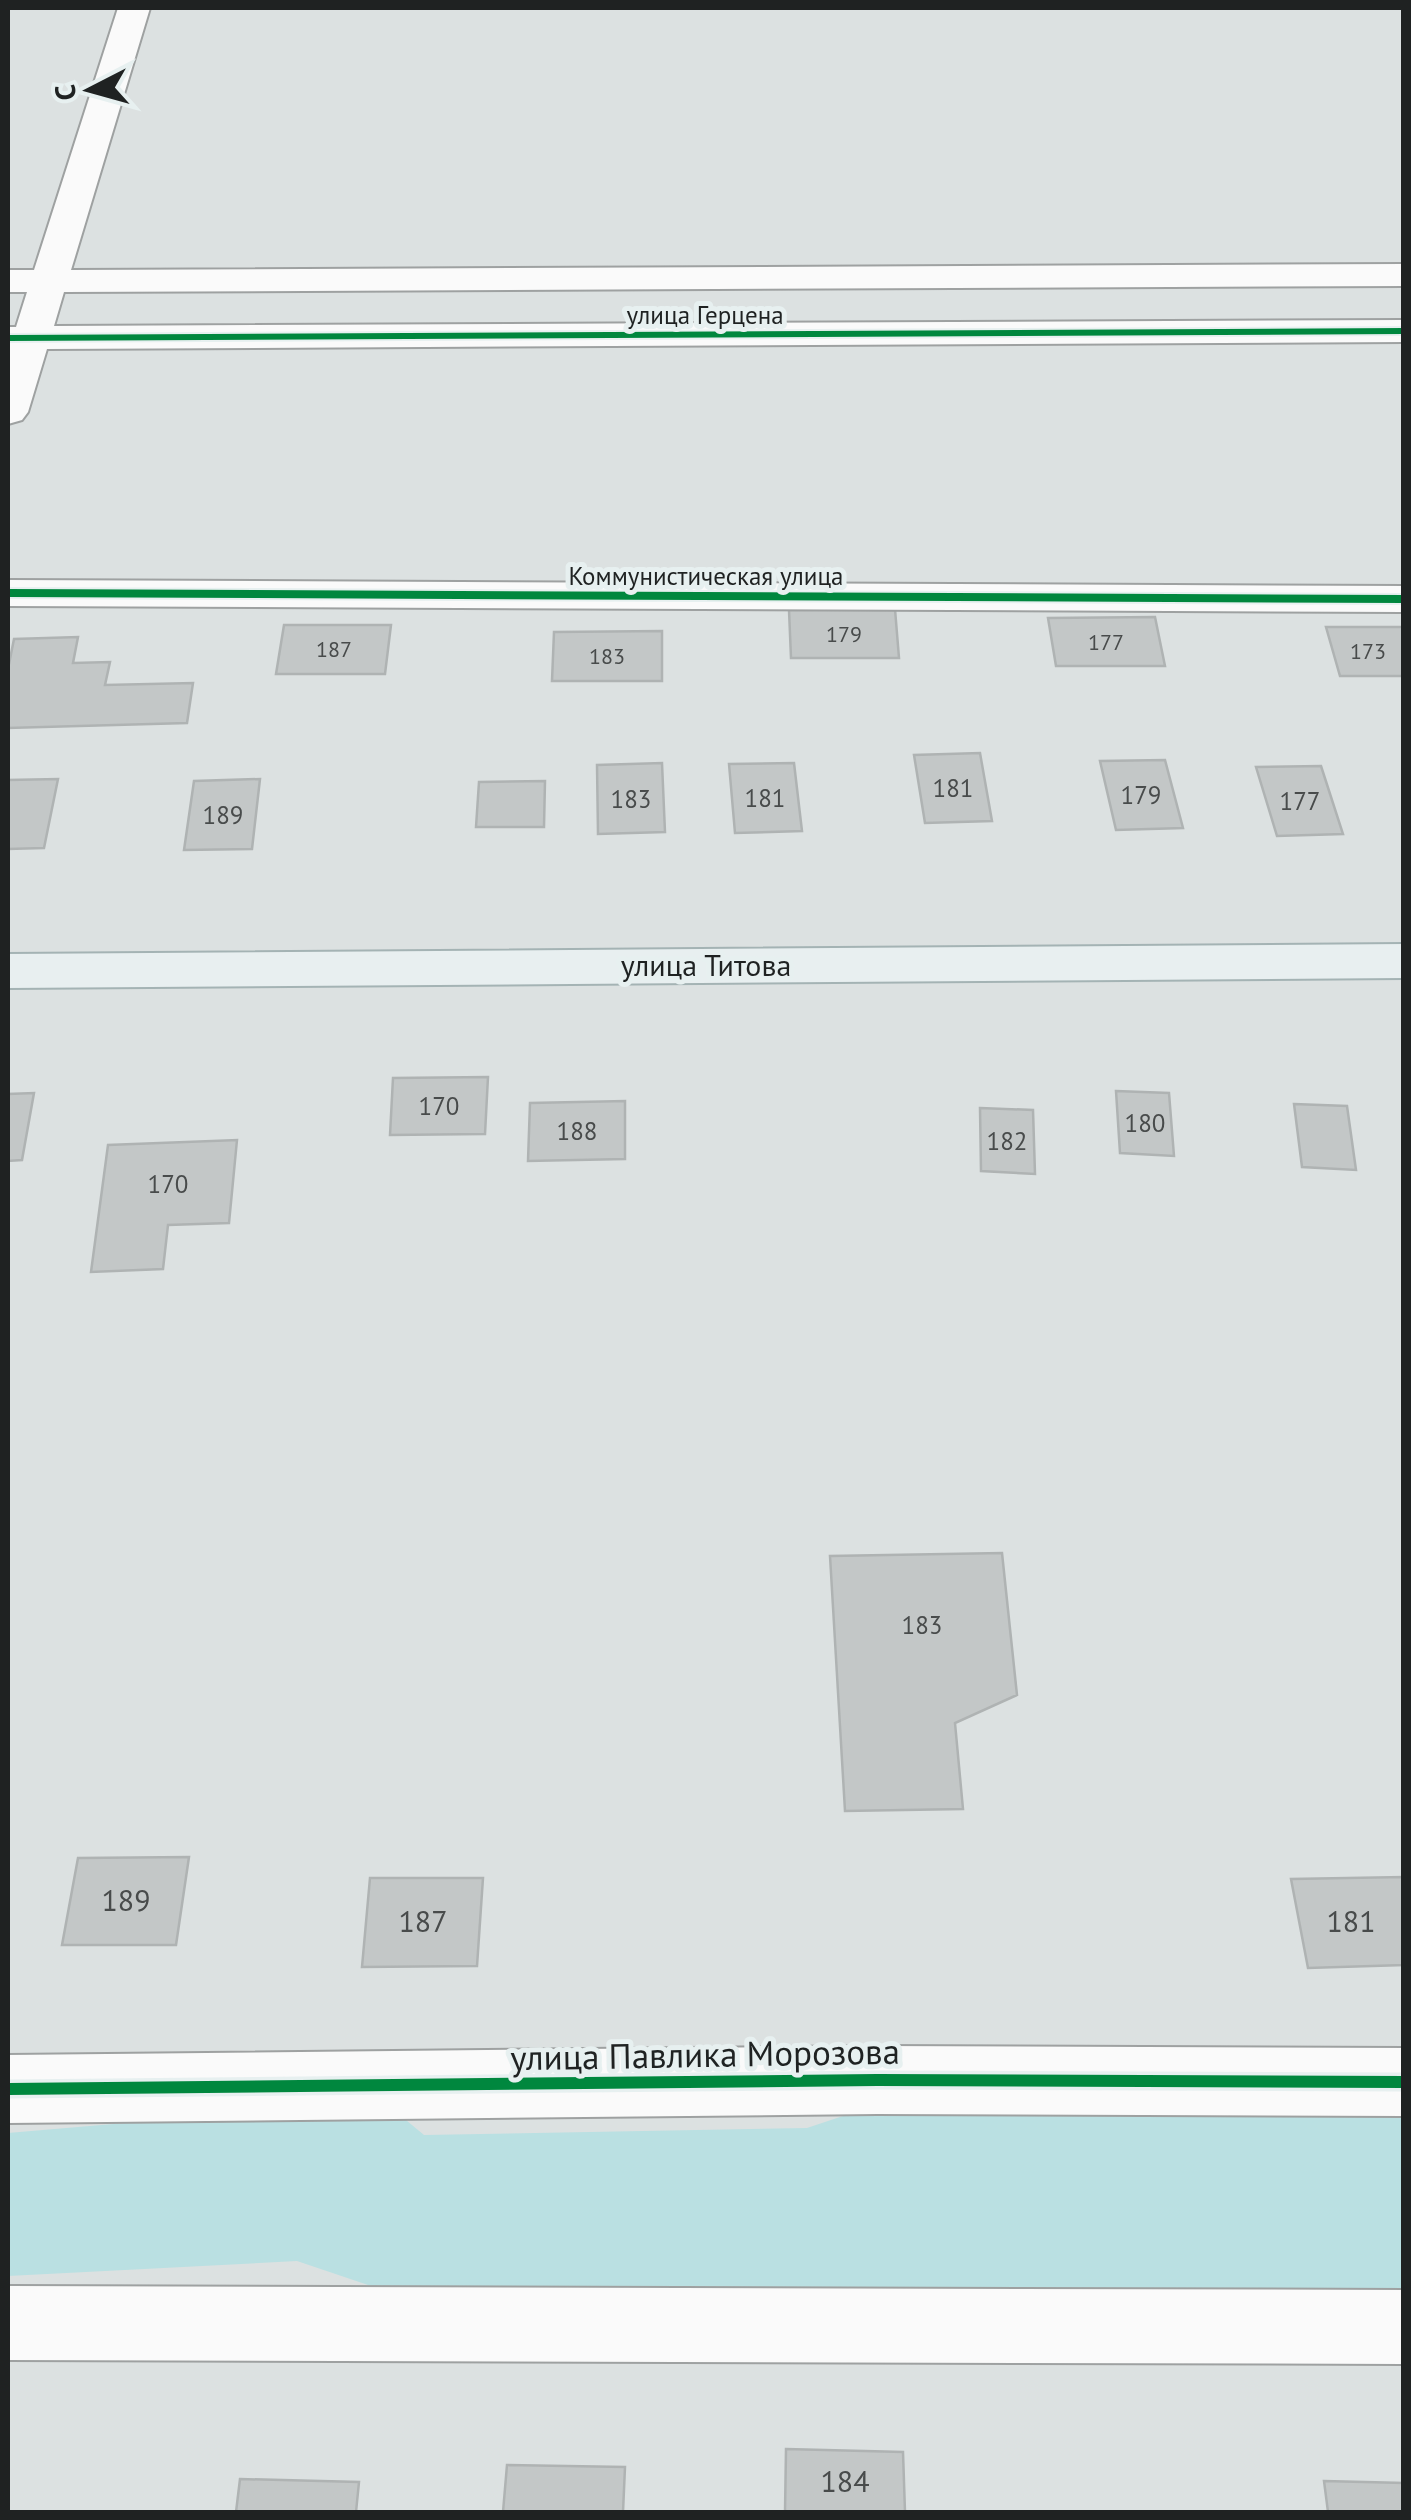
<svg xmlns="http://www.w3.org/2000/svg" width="1411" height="2520" font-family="'PT Sans',sans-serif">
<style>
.green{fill:#bae0e2}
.building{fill:#c3c7c7;stroke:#afb3b3;stroke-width:2.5}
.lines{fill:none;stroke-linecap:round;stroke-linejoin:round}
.minor-casing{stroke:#9ea1a1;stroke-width:4}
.major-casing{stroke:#a4b3b4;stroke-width:4}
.minor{fill:#fafafa;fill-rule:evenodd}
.major{fill:#e8eff0;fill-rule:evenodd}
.cycleway-far2-casing{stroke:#e7f0f0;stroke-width:10}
.cycleway-far1-casing{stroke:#e7f0f0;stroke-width:12}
.cycleway-casing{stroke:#e7f0f0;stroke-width:19}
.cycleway-far2{stroke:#00873e;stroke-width:6}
.cycleway-far1{stroke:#00873e;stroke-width:8}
.cycleway{stroke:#00873e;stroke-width:12}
.labels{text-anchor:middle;stroke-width:10;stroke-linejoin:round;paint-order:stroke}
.far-number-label{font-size:22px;fill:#484b4b}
.far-street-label{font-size:25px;fill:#1f2222;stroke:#e7f0f0}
.number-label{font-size:25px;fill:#484b4b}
.street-label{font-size:30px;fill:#1f2222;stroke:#e7f0f0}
.near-number-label{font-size:30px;fill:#484b4b}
.near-street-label{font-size:35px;fill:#1f2222;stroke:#e7f0f0}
</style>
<rect width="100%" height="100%" fill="#dce1e1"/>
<path class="green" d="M383,2101L424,2135L807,2128L864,2109H1403V2306L374,2287L297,2261L8,2276V2133Z"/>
<path class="building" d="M895,609L899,658H791L789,610Z
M1155,617L1165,666H1056L1048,618Z
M284,625H391L385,674H276Z
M1326,627H1404V676H1340Z
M662,631V681H552L554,632Z
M78,637L73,663L110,662L105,685L193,683L187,723L8,728V669L14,639Z
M980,753L992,821L925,823L914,755Z
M1165,760L1183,828L1116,830L1100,761Z
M662,763L665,832L598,834L597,765Z
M794,763L802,831L735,833L729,764Z
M1321,766L1343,834L1277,836L1256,767Z
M58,779L44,848L8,849V780Z
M260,779L252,849L184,850L194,781Z
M545,781L544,827H476L479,782Z
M488,1077L485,1134L390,1135L393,1078Z
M1116,1091L1169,1093L1174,1156L1120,1153Z
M34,1093L22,1160L8,1161V1094Z
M625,1101V1159L528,1161L530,1103Z
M1294,1104L1347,1106L1356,1170L1302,1167Z
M980,1108L1033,1110L1035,1174L981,1171Z
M237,1140L229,1223L168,1225L163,1269L91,1272L108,1145Z
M1002,1553L1017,1695L955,1723L963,1809L845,1811L830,1556Z
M189,1857L176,1945H62L78,1858Z
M1404,1877V1965L1308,1968L1291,1879Z
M370,1878H483L477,1966L362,1967Z
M786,2449L903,2452L905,2512H785Z
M507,2465L625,2467L623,2512H503Z
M240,2479L359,2482L356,2512H236Z
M1324,2481L1404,2483V2512H1328Z"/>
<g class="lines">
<g class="minor-casing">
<path id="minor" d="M118,8H150L71,270L1404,264V286L64,292L54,326L1404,320V342L47,349L28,412L22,420L8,424V327H16L27,292H8V270H34Z
M8,580L1404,586V612L8,606Z
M877,2046L1404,2048V2116L877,2114L8,2123V2055Z
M8,2286L1404,2290V2364L8,2360Z"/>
</g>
<g class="major-casing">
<path id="major" d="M1404,944V978L8,988V954Z"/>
</g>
<use href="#minor" class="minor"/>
<use href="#major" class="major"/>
<g class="cycleway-far2-casing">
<path id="cycleway-far2" d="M8,338L1404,331"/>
</g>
<g class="cycleway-far1-casing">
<path id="cycleway-far1" d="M8,593L1404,599"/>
</g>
<g class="cycleway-casing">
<path id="cycleway" d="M8,2089L877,2080L1404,2082"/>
</g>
<use href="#cycleway-far2" class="cycleway-far2"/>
<use href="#cycleway-far1" class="cycleway-far1"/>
<use href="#cycleway" class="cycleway"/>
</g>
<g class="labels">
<g class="far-number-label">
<text x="844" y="642">179</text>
<text x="1106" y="650">177</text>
<text x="334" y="657">187</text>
<text x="1368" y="659">173</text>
<text x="607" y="664">183</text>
</g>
<g class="far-street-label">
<text x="705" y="324">улица Герцена</text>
<text x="706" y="585">Коммунистическая улица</text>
</g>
<g class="number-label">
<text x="953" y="797">181</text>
<text x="1141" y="804">179</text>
<text x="765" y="807">181</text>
<text x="631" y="808">183</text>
<text x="1300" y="810">177</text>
<text x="223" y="824">189</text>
<text x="439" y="1115">170</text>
<text x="1145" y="1132">180</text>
<text x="577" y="1140">188</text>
<text x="1007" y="1150">182</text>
<text x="168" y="1193">170</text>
<text x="922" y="1634">183</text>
</g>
<g class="street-label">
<text x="706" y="976">улица Титова</text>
</g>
<g class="near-number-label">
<text x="126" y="1911">189</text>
<text x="423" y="1932">187</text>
<text x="1351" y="1932">181</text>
<text x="845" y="2492">184</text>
</g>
<g class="near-street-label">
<text transform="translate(705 2055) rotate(-1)" y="12">улица Павлика Морозова</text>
</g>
</g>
<rect width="1411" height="2520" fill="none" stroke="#1f2222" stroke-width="20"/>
<g transform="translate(90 90) rotate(264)" stroke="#e7f0f0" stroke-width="8" paint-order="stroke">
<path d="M0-8L18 38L0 25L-18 38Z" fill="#1f2222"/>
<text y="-15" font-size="28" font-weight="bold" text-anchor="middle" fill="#1f2222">С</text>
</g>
</svg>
